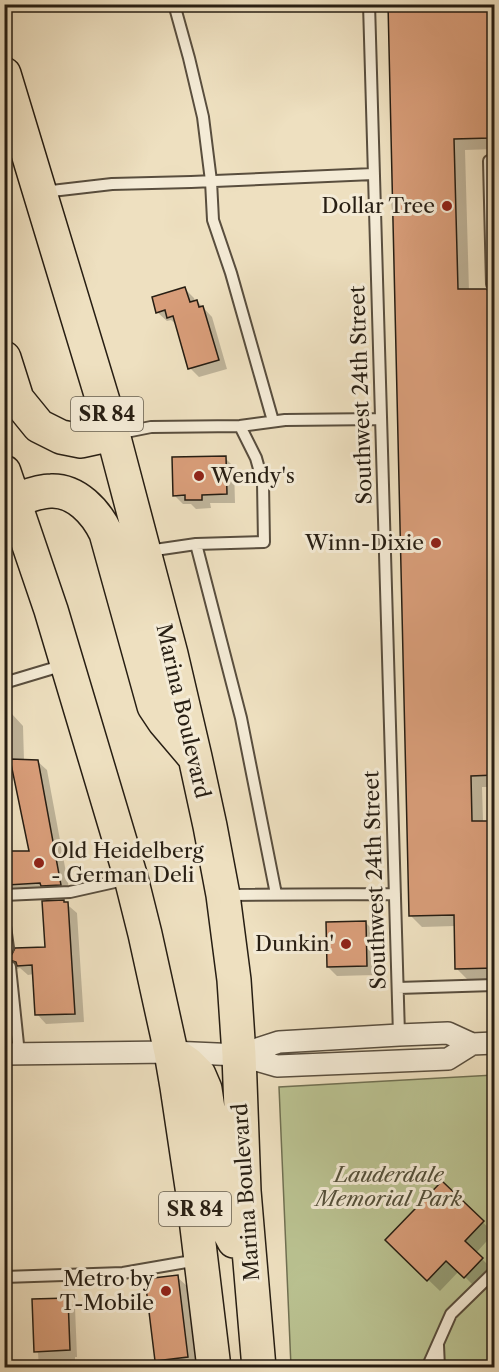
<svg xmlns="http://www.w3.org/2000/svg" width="499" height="1372" font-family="'Libre Caslon Text',serif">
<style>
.green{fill:#bac291;stroke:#707052;stroke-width:1.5}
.shadow{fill:#0003}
.building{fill:#d89d79;stroke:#271e13;stroke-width:1.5}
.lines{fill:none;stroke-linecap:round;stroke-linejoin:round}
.service-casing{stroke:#594e3e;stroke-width:14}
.minor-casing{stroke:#594e3e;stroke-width:24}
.primary-casing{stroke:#271e13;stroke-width:36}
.service{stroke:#f4ebd6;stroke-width:10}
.minor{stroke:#f4ebd6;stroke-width:21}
.primary{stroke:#eee0c0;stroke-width:33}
.poi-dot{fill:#8f2418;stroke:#f4ebd6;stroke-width:2}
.labels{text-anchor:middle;stroke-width:6;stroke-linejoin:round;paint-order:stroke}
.shield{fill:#f4ebd6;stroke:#645c4e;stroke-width:1.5}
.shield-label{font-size:20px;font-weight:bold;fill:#271e13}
.poi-label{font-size:21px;fill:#271e13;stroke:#f4ebd6;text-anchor:end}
.street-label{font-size:21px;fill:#271e13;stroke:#f4ebd6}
.park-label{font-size:21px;font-style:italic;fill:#534f39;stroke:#f4ebd6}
</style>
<rect width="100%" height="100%" fill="#eee0c0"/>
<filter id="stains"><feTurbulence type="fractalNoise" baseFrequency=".00333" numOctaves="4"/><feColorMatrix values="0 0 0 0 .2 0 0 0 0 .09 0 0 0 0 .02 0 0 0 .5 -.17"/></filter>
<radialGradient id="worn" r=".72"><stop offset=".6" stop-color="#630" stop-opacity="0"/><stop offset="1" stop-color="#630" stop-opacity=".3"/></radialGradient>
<path class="green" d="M494,1075V1367H291L279,1087Z"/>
<path class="shadow" d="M389,4H494V149L465,150L469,291L494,293V787H482L483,822H494V979L468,980L456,968L455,926L422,927L411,916Z
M185,289L194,298L195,302L197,301L212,317L227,369L199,377L190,368L178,326L171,320L167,321L157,312Z
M225,458L234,467L235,503H210L211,508L196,509L191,504H183L174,495Z
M4,714H12L23,726L24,761H37L47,770L70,894H18L9,884L30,852L13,765H4Z
M63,901L77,913L84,1022L46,1024L37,1014L34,974L28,975L20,968L14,970L11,976L4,970V955L8,957L46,948Z
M365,922L375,932V975L337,976L328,967Z
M442,1183L494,1233L476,1253L494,1271L477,1289L459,1271L440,1291L387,1240Z
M177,1277L187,1286L196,1366L163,1368L156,1361Z
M67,1299L75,1307L77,1357H75V1368H39L38,1353L36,1351Z"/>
<path class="building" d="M388,4H495V113H491V138L454,139L458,289H486L489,291H495V775L471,776L472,821H495V968L455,969L454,915L409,916Z
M185,287L190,302L197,300L199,307L203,306L219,360L188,369L173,316L167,318L165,310L156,313L152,297Z
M226,456L227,494L202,495V500H185V495L173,496L172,457Z
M10,759L38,760L61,885L41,886L40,883L7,885L4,874V851H29Z
M64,900V902H68L75,1014L35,1015L32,965L17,966L16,962L10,960L4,962V955H8L12,954L15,948L45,947L42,901Z
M366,921L367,966L327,967L326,922Z
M442,1181L484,1221L465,1241L483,1258L464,1278L446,1261L427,1281L385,1240Z
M178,1275L188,1357L155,1361L145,1279Z
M68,1298L70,1350L34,1352L32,1299Z"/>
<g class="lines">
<g class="service-casing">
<path id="service" d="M174,4L189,58L203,117L211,181L213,220L231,273L273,421
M369,4L399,1035
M494,161H489L492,284H494
M43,192L112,184L191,182L373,174
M116,434L151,427L240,426L285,420L381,419
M196,544L241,718L276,894
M148,551L196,544L264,542L263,483L256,458L240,426
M4,683L64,665
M4,895L70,892L128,879
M227,895L395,894
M4,919L8,948
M10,967L19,1054
M398,988L494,985
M4,1277L123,1273L198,1260
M438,1345L439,1368
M427,1368L451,1314L494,1272"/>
</g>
<g class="minor-casing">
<path id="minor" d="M4,1054L171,1052L239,1055L277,1066L448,1059L472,1044
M239,1055L279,1042L399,1035L448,1033L472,1044L494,1043"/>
</g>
<g class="primary-casing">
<path id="primary" d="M4,74L113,434L171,654L195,757L210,826L223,895L234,980L239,1055L244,1191L259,1368
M4,358L17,399L39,426L61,437L81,441L113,434
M4,472L51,610L131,878L145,934L171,1052L177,1087L193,1194L214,1368
M13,501C25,497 38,491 51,491C76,490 96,512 106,533L154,706L164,721L192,754
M171,1052L187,1063L199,1075L205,1089L226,1226L234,1241"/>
</g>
<use href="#service" class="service"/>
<use href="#minor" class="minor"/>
<use href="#primary" class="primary"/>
</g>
<g class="poi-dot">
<circle cx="447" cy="206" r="6"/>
<circle cx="199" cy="476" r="6"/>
<circle cx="436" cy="543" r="6"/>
<circle cx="39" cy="863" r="6"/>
<circle cx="346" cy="944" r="6"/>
<circle cx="166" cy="1291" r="6"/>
</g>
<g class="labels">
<g class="shield">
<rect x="71" y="397" width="72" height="34" rx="4.5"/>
<rect x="159" y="1192" width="72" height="34" rx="4.5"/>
</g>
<g class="shield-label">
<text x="107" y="421">SR 84</text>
<text x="195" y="1216">SR 84</text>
</g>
<g class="poi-label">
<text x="435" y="213">Dollar Tree</text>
<text x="211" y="483" text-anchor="start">Wendy's</text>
<text x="424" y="550">Winn-Dixie</text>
<text x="51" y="858" text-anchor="start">Old Heidelberg<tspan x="51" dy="24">- German Deli</tspan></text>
<text x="334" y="951">Dunkin'</text>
<text x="154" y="1286">Metro by<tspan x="154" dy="24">T-Mobile</tspan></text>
</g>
<g class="street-label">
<text transform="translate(361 395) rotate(-92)" y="7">Southwest 24th Street</text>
<text transform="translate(183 711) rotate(77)" y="7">Marina Boulevard</text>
<text transform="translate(375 880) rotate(-92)" y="7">Southwest 24th Street</text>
<text transform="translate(246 1192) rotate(-94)" y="7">Marina Boulevard</text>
</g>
<g class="park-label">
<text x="389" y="1182">Lauderdale<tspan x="389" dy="24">Memorial Park</tspan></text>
</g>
</g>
<rect width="499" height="1372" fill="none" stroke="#eee0c0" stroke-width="24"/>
<rect x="6" y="6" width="487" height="1360" fill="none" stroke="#271e13" stroke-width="3"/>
<rect x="12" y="12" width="475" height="1348" fill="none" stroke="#271e13" stroke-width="1.5"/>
<rect width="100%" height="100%" filter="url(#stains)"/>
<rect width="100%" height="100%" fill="url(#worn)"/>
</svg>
